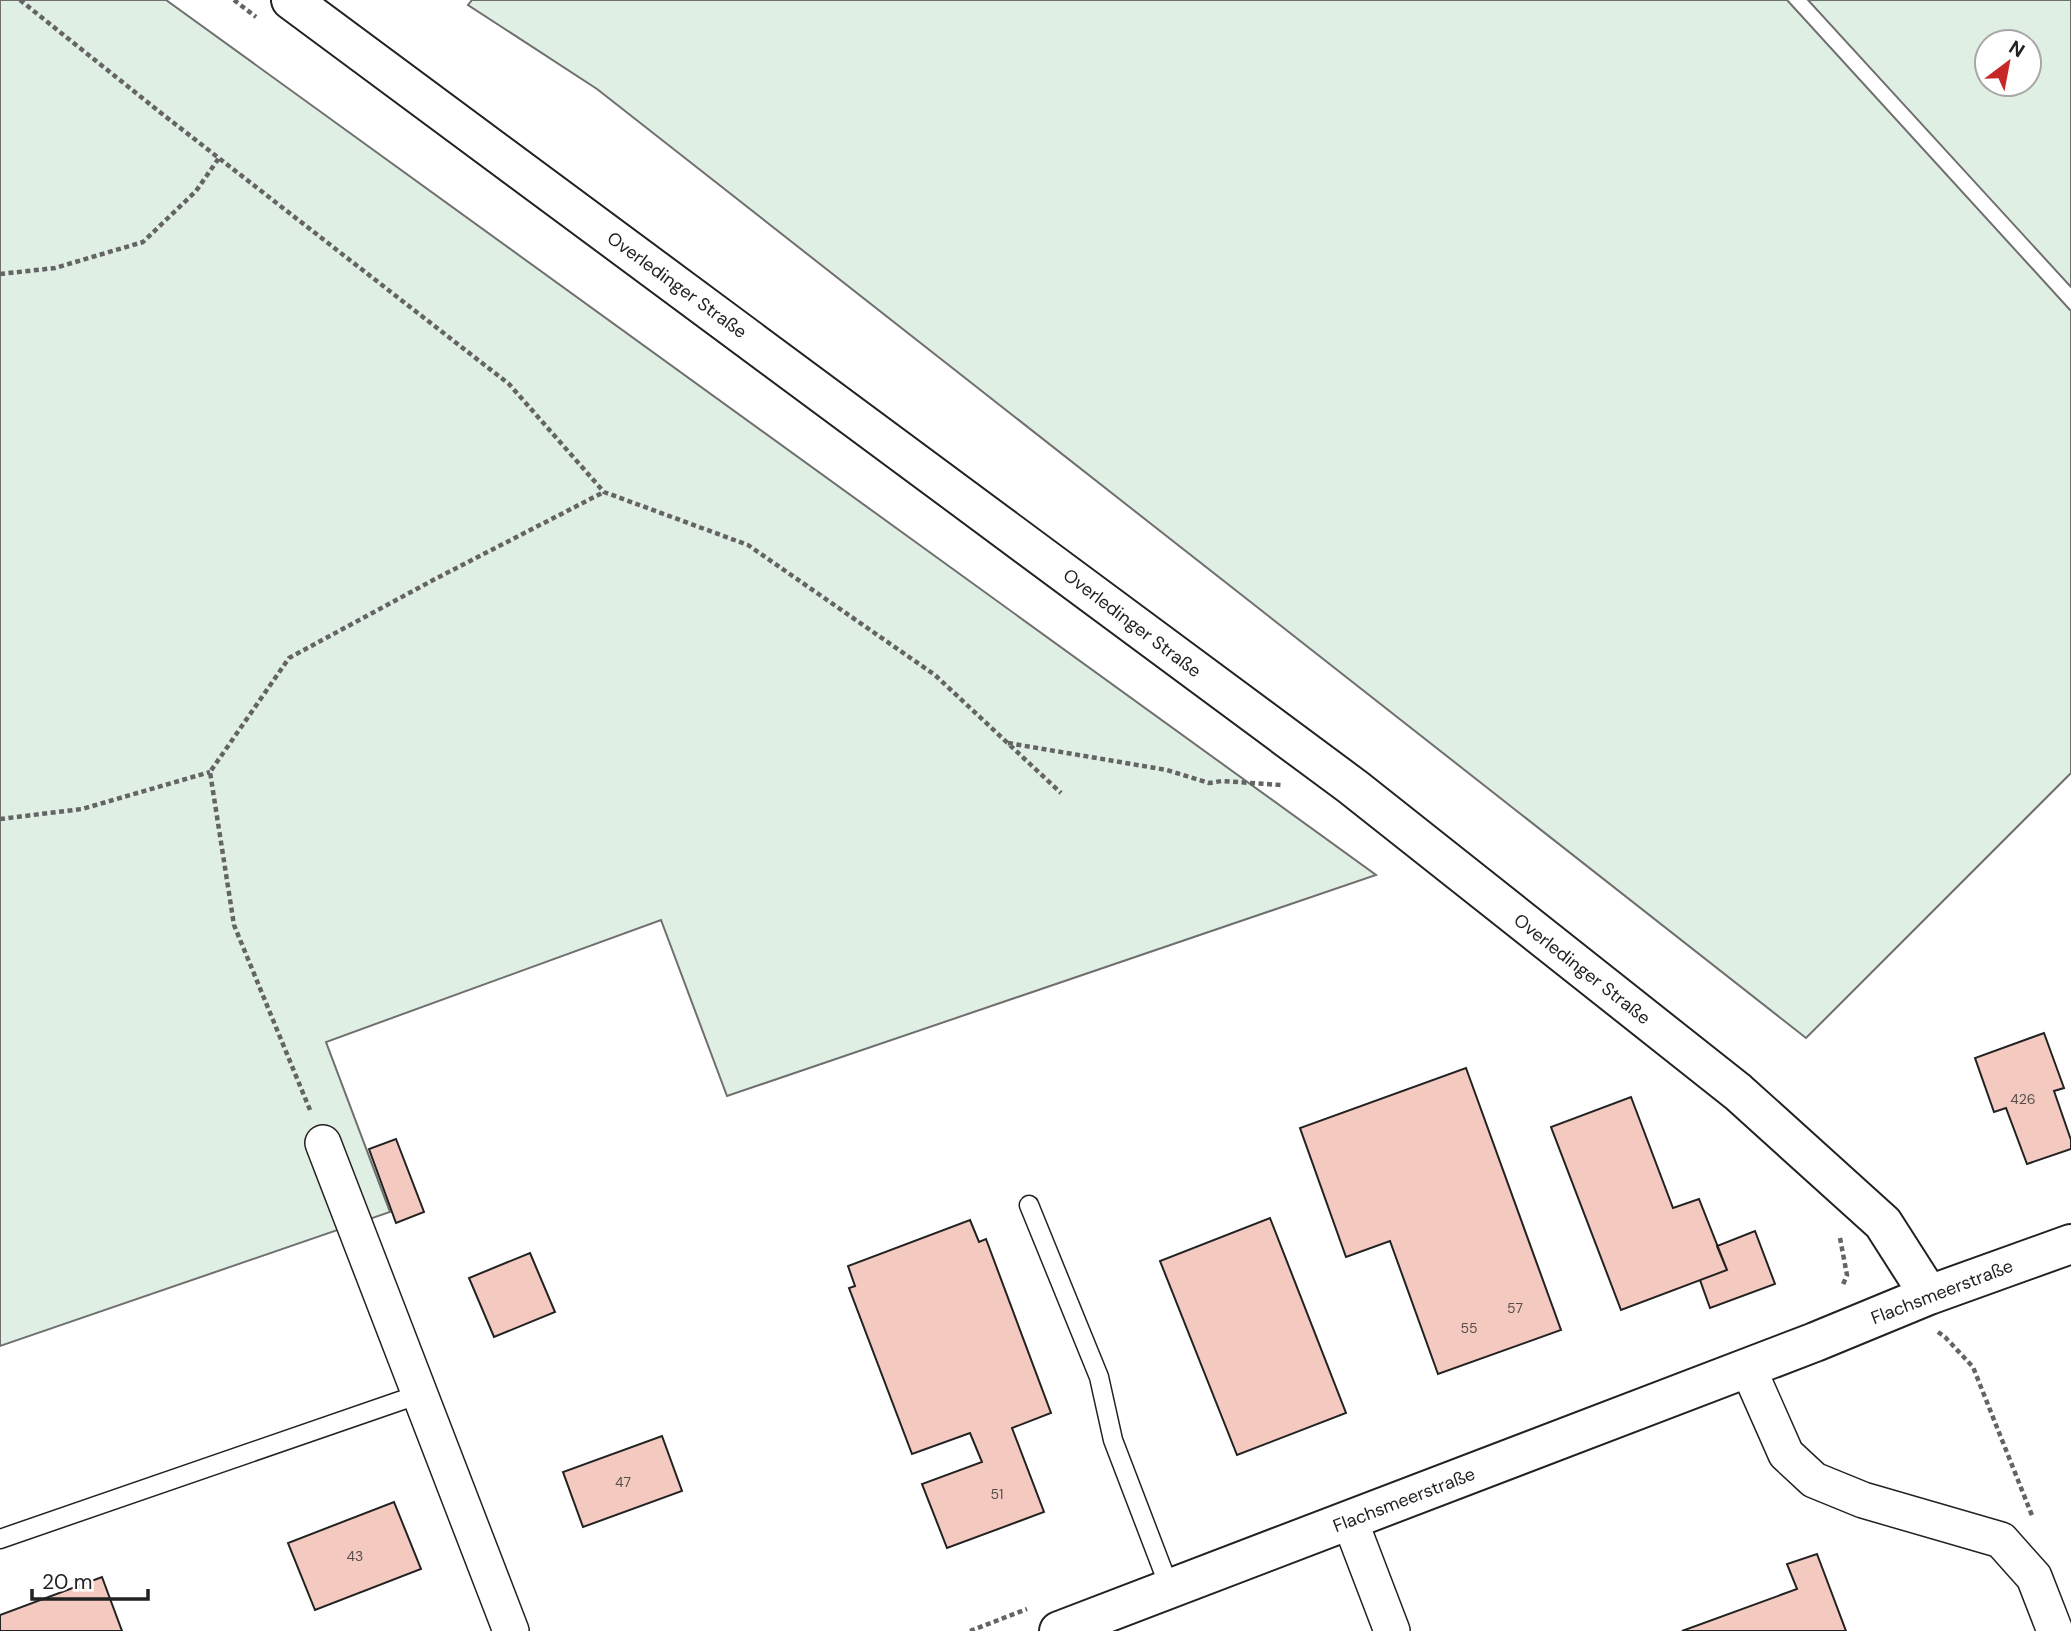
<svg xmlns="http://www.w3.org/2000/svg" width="2071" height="1631" font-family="'DM Sans',sans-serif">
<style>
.green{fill:#e0efe3;stroke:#6f6f6f;stroke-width:2;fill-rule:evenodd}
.building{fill:#f3c9c0;stroke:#222;stroke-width:2}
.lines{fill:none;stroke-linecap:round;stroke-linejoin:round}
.lane-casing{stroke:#222;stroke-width:21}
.street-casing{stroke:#222;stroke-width:38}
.secondary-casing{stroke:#222;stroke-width:42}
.path{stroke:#646464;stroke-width:4.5;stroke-dasharray:5 3.5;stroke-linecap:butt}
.lane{stroke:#fff;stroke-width:18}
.street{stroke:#fff;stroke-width:35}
.secondary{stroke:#fff;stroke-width:38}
.labels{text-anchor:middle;stroke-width:5;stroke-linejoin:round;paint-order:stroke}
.number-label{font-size:14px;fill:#564c4a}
.street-label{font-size:18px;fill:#222;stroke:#fff}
</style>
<rect width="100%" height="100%" fill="#fff"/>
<path class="green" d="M0,0H166L1376,875L727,1096L661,920L326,1042L390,1212L0,1346Z
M472,0H1787L2071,311V773L1806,1038L597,89L468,5Z
M1808,0H2071V287ZM2029,42V84H1987V42Z"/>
<path class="building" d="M2044,1033L2064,1088L2054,1091L2071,1140V1149L2027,1164L2006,1108L1994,1112L1975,1058Z
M1466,1068L1561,1330L1438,1374L1390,1241L1346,1257L1300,1128Z
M1631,1097L1673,1208L1699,1199L1727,1270L1621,1310L1551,1127Z
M396,1139L424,1212L396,1223L369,1149Z
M1270,1218L1346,1413L1237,1455L1160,1261Z
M970,1220L979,1242L986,1239L1051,1413L1012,1428L1044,1512L947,1548L922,1484L982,1462L970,1433L912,1454L849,1288L855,1286L848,1266Z
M1755,1231L1775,1284L1710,1308L1700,1280L1727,1270L1717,1246Z
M530,1253L555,1312L494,1337L469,1278Z
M662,1436L682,1491L583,1527L563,1472Z
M394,1502L421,1569L315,1610L288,1543Z
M1817,1554L1846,1631H1682L1797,1589L1787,1564Z
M102,1577L122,1631H0V1615Z"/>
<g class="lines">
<g class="lane-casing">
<path id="lane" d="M1029,1205L1099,1377L1113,1440L1170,1589
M0,1539L420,1394"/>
</g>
<g class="street-casing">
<path id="street" d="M323,1143L511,1631
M1748,1368L1786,1454L1814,1480L1863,1500L2001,1540L2034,1577L2055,1631
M1350,1521L1392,1631"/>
</g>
<g class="secondary-casing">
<path id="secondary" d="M291,0L1353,787L1738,1092L1883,1223L1929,1295
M1059,1631L1815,1342L1929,1295L2071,1244"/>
</g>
<path class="path" d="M20,0L161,113L509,384L604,492L748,545L935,675L1061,793
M234,0L256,17
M0,274L55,268L143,242L196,191L219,158
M1008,743L1167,770L1209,783L1222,781L1281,785
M0,819L82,809L210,772
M310,1110L234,925L210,772L289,658L437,578L604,492
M1840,1238L1847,1275L1842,1287
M1938,1332L1945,1337L1973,1367L2033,1518
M970,1631L1027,1609"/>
<use href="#lane" class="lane"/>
<use href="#street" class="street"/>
<use href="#secondary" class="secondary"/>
</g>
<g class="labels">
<g class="number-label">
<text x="2023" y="1104">426</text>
<text x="1515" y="1313">57</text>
<text x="1469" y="1333">55</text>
<text x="623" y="1487">47</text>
<text x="997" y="1499">51</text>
<text x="355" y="1561">43</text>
</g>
<g class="street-label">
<text transform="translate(677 285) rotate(36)" y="6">Overledinger Straße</text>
<text transform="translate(1132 623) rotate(37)" y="6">Overledinger Straße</text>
<text transform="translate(1582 969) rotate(38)" y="6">Overledinger Straße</text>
<text transform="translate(1942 1292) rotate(-21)" y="6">Flachsmeerstraße</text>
<text transform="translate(1404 1500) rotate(-21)" y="6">Flachsmeerstraße</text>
</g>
</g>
<g transform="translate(2008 63) rotate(32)"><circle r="33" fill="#ffffff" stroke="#a7a7a7" stroke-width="2"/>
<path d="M0-5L12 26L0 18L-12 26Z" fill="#c62828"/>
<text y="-10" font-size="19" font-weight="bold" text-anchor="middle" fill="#222222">N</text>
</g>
<path d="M32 1589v10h116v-10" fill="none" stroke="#222222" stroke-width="3.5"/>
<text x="42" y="1589" font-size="21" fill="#222222" stroke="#ffffff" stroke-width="5" paint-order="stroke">20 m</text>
</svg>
